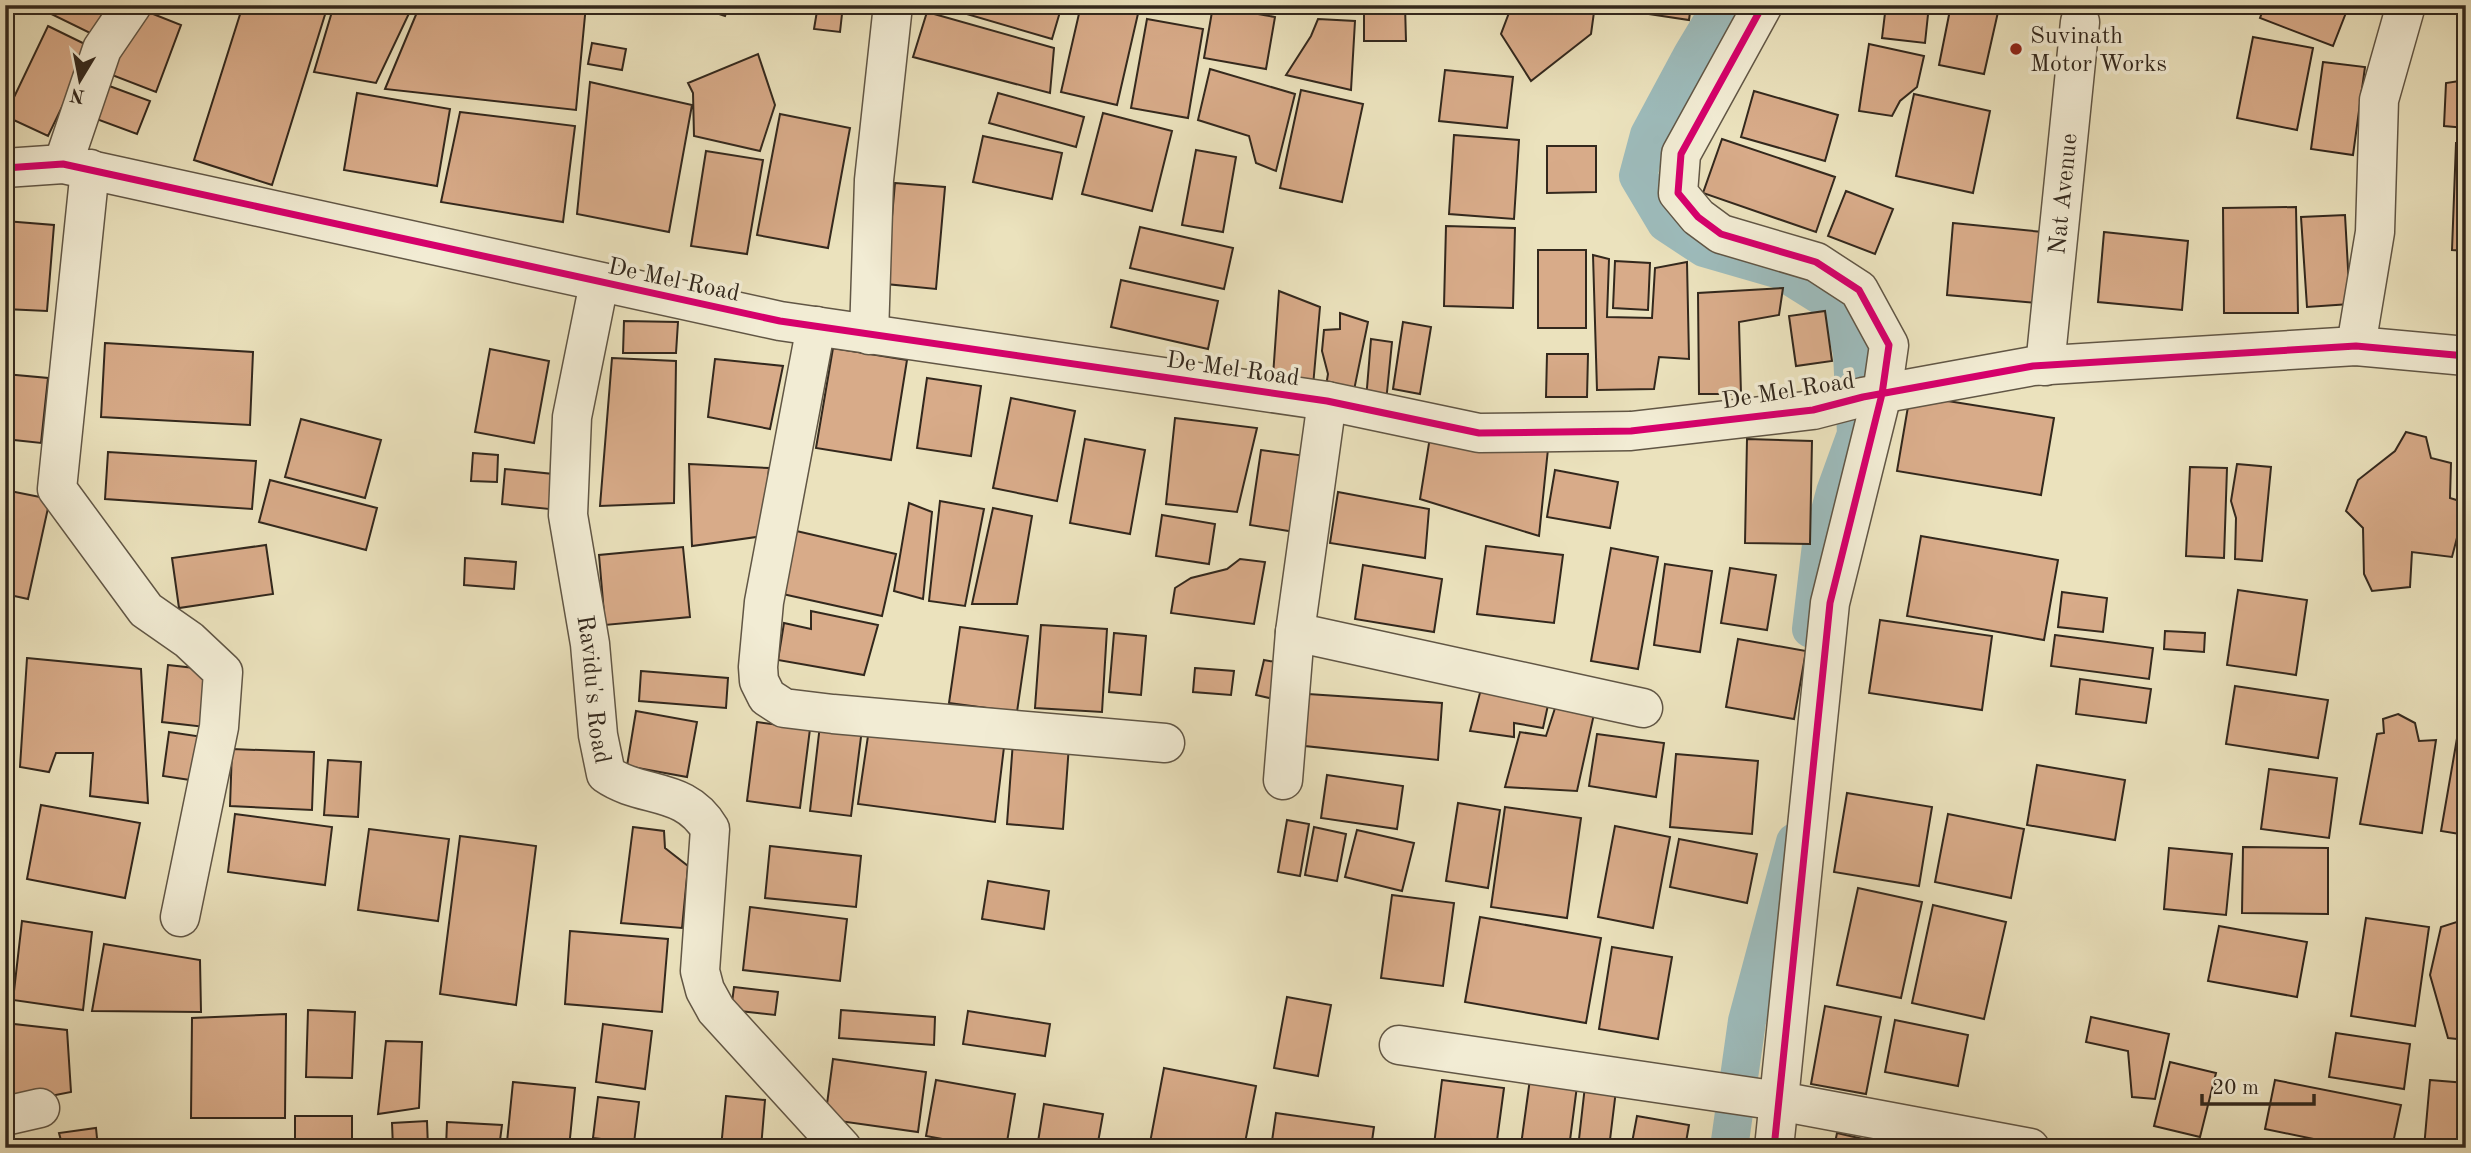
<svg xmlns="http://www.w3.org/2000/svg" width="2471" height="1153" font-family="'Old Standard TT',serif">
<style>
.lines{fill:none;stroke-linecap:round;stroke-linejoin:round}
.canal{stroke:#9dbbbb;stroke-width:38}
.building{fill:#d8ab89;stroke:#33281d;stroke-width:2}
.street-casing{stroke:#615645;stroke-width:41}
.street{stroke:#f2ecd4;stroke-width:38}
.cycleway-casing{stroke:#f2ecd4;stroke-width:11}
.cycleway{stroke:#d6006c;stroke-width:7}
.poi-dot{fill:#8f2418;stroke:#f2ecd4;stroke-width:2.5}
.labels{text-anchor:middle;stroke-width:7;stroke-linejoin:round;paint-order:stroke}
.poi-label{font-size:24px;fill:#33281d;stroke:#f2ecd4;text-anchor:start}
.street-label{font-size:24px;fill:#33281d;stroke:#f2ecd4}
</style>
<rect width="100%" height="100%" fill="#ebe2bd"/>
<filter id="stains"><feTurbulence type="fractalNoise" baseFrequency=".00286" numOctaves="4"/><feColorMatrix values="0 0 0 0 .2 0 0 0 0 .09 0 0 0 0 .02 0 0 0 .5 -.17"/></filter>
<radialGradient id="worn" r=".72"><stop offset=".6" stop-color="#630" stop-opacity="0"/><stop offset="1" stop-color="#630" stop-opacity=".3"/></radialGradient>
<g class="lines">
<path class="canal" d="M1722,5L1692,55L1649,135L1638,176L1666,223L1704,248L1780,270L1842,309L1852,353L1856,434L1835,492L1821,545L1811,629
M1729,1148L1747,1021L1795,842"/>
</g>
<path class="building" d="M38,5H107L92,34L37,7Z
M243,5H328L272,185L194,160Z
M334,5H413L376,83L314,72Z
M420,5H586L576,110L385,89Z
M692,5H729L725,16Z
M818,5H843L840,32L814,29Z
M936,5H1062L1052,39Z
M1081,5H1140L1117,105L1061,92Z
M1364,5H1405L1406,41H1364Z
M1512,5H1595L1591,34L1531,81L1501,34Z
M1616,5H1691L1689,20L1615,9Z
M1886,5H1929L1925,43L1882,38Z
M1951,5L1998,12L1984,74L1939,65Z
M2265,5H2349L2333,46L2260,18Z
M1213,6L1275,17L1266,69L1204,58Z
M138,8L181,25L156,92L112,75Z
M927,12L1054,48L1050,93L913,57Z
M1147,19L1203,29L1188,118L1131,108Z
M1318,19L1355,21L1351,90L1286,75L1311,36Z
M48,26L91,47L48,136L5,116Z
M2253,37L2313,48L2297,130L2237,118Z
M592,43L626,49L622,70L588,64Z
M1869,44L1924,56L1917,87L1900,101L1892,116L1859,111Z
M758,54L775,105L760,151L694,136L693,93L688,83Z
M2323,62L2365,67L2353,155L2311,149Z
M1210,69L1295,94L1276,171L1256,163L1249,136L1198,120Z
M1445,70L1513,77L1507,128L1439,121Z
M2466,80V128L2444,126L2446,83Z
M590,82L692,105L669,232L577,214Z
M104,84L150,101L137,134L91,117Z
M1301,90L1363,104L1342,202L1280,188Z
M1754,91L1838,115L1825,161L1741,137Z
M357,93L450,109L437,186L344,170Z
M998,93L1084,117L1076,147L989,123Z
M1914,94L1990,111L1973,193L1896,176Z
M460,112L575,126L563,222L441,202Z
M1103,113L1172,131L1152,211L1082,194Z
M780,114L850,128L828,248L757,235Z
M1454,135L1519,140L1514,219L1449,214Z
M983,136L1062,153L1052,199L973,182Z
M1722,139L1835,177L1816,232L1703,193Z
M2456,143L2466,144V251L2452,250Z
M1547,146H1596V192L1547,193Z
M1196,150L1236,157L1223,232L1182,225Z
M706,151L763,160L747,254L691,246Z
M895,183L945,187L936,289L886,284Z
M1846,191L1893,209L1875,254L1828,236Z
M2296,207L2298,313H2224L2223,208Z
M2345,215L2350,304L2307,307L2301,217Z
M5,221L54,225L47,311L5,309Z
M1953,223L2043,232L2037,303L1947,295Z
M1446,226L1515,228L1513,308L1444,306Z
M1140,227L1233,248L1224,289L1130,268Z
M2104,232L2188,241L2182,310L2098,302Z
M1538,250H1586V328H1538Z
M1593,255L1609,259L1607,317L1652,318L1655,268L1687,262L1689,359L1659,357L1654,389L1597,390Z
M1615,261L1650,263L1648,310L1613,308Z
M1121,280L1218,301L1208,349L1111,327Z
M1783,288L1779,315L1739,322L1741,394H1699L1698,293Z
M1279,291L1320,307L1313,386L1273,376Z
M1825,311L1832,361L1796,366L1789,316Z
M1340,313L1368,322L1353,395L1326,386L1328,374L1322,351L1324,330L1340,329Z
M624,321L678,322L676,353H623Z
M1403,322L1431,327L1420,394L1393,389Z
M1371,339L1392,342L1386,402L1366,400Z
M105,343L253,352L250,425L101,417Z
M833,348L907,360L891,460L816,448Z
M490,349L549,361L534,443L475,432Z
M1547,354H1588L1587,397H1546Z
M612,358L676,361L674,503L600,506Z
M715,359L783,366L770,429L708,417Z
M5,374L48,378L41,443L5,439Z
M927,378L981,386L971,456L917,448Z
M1910,395L2054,418L2041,495L1897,471Z
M1011,398L1075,411L1057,501L993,488Z
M1175,418L1257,428L1237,512L1166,504Z
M301,419L381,440L365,498L285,477Z
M2406,432L2426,437L2431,458L2451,463L2450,498L2466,503L2452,557L2412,552L2410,587L2372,591L2364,574L2363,528L2346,511L2358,480L2395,451Z
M1430,437L1548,449L1539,536L1420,499Z
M1085,439L1145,450L1130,534L1070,523Z
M1747,439L1812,441L1810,544L1745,543Z
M1261,450L1306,456L1295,532L1250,525Z
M108,452L256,461L252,509L105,499Z
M473,453L498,455L497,482L471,481Z
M689,464L769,468L763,536L692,546Z
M2237,464L2271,467L2262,561L2235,559L2236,518L2231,501Z
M2190,467L2227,468L2224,558L2186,556Z
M505,469L553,474L549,509L502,504Z
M1555,470L1618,482L1610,528L1547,517Z
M270,480L377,508L366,550L259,522Z
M5,490L50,499L28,599L5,594Z
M1338,492L1429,509L1425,558L1330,543Z
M940,501L984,509L965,606L929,601Z
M909,503L932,512L923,599L894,591Z
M993,508L1032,516L1017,604H972Z
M1162,515L1215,524L1209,564L1156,556Z
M792,530L896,554L882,616L778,593Z
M1921,536L2058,560L2044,640L1907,616Z
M2466,539V581L2458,580Z
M266,545L273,594L179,608L172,558Z
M1486,546L1563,555L1554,623L1477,614Z
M683,547L690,617L605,625L599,555Z
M1611,548L1658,557L1638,669L1591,661Z
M465,558L516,562L514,589L464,585Z
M1240,559L1265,562L1254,624L1171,613L1175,588L1191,578L1227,569Z
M1665,564L1712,571L1700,652L1654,645Z
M1363,565L1442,579L1434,632L1355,619Z
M1730,568L1776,575L1767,630L1721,623Z
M2238,590L2307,600L2296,675L2227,665Z
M2062,592L2107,598L2103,632L2058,627Z
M2466,605V646L2458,645Z
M811,611L878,625L864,675L778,660L784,623L811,629Z
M1880,620L1992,636L1982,710L1869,693Z
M1041,625L1107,629L1102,712L1035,708Z
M960,627L1028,636L1017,712L949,703Z
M2165,631L2205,633L2204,652L2164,649Z
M1114,633L1146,636L1141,695L1109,692Z
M2055,635L2153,648L2149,679L2051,666Z
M1738,639L1806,651L1794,719L1726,707Z
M27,658L141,669L148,803L90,796L93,753H56L49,772L20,767Z
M1264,660L1286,664L1278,700L1256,695Z
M168,665L212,670L205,727L162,722Z
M1195,668L1234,671L1231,695L1193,692Z
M641,671L728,678L726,708L639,701Z
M2080,679L2151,689L2146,723L2076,714Z
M2235,686L2328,700L2318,758L2226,744Z
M1481,689L1550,696L1543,728L1514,723V737L1470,731Z
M1308,694L1442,703L1438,760L1305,746Z
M1557,702L1594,714L1577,791L1505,787L1520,732L1546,736Z
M636,711L697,722L687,777L627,766Z
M2398,714L2415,723L2419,741L2436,740L2422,833L2360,824L2377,734L2384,733L2383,719Z
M2460,721L2466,722V835L2441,831Z
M757,722L810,729L800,808L747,801Z
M820,725L862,729L851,816L810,811Z
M869,729L1004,747L995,822L858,804Z
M169,732L203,737L197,781L163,776Z
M1597,734L1664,743L1656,797L1589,786Z
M1013,741L1069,745L1063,829L1007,824Z
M232,749L314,752L312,810L230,806Z
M1676,754L1758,761L1752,834L1670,827Z
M328,760L361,762L358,817L324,815Z
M2037,765L2125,780L2115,840L2027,825Z
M2269,769L2337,778L2329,838L2261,829Z
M1327,775L1403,786L1397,829L1321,818Z
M1847,793L1932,807L1919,886L1834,872Z
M1458,803L1500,810L1488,888L1446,881Z
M41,805L140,823L125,898L27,879Z
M1505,807L1581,818L1567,918L1491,907Z
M235,814L332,827L325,885L228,872Z
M1948,814L2024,829L2011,898L1935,882Z
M1287,820L1309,824L1300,876L1278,872Z
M1615,826L1670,837L1653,928L1598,917Z
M633,827L664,831L665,848L688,866L682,928L621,923Z
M1314,827L1346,834L1337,881L1305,875Z
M369,829L449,839L438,921L358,910Z
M1357,830L1414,843L1402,891L1345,877Z
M460,836L536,846L516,1005L440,994Z
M1679,839L1757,854L1747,903L1670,887Z
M770,846L861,856L856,907L765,898Z
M2243,847L2328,848V914L2242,913Z
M2169,848L2232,854L2226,915L2164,909Z
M988,881L1049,891L1044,929L982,919Z
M1858,888L1922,902L1901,998L1837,985Z
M1392,895L1454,903L1443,986L1381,978Z
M1933,905L2006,922L1984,1019L1912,1003Z
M750,907L847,919L840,981L743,970Z
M1480,917L1601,938L1586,1023L1465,1002Z
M2366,918L2429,927L2415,1026L2351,1016Z
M2466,919V1040L2448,1038L2430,975L2441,927Z
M22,921L92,932L83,1010L13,1000Z
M2219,926L2307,942L2297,997L2208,981Z
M570,931L668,939L662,1012L565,1004Z
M104,944L200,960L201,1012L92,1011Z
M1612,947L1672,957L1658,1039L1599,1029Z
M734,987L778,992L775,1015L731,1010Z
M1287,997L1331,1005L1318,1076L1274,1068Z
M1825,1006L1881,1017L1866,1094L1811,1084Z
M308,1010L355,1012L352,1078L306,1077Z
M841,1010L935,1017L934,1045L839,1038Z
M968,1011L1050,1024L1045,1056L963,1044Z
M286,1014L285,1118H191L192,1018Z
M2091,1017L2169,1034L2155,1099L2132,1097L2128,1051L2086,1042Z
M1895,1020L1968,1035L1958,1086L1885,1072Z
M5,1023L67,1030L71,1092L5,1105Z
M603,1024L652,1031L645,1089L596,1082Z
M2336,1033L2410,1044L2404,1089L2329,1077Z
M386,1041L422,1042L419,1108L378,1114Z
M833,1059L926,1072L918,1132L825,1119Z
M2170,1062L2216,1073L2200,1137L2154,1126Z
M1164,1068L1256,1086L1244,1148H1149Z
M1530,1079L1577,1086L1569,1148L1521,1145Z
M936,1080L1015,1094L1006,1148H991L926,1136Z
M1442,1080L1504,1088L1496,1148H1452L1434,1145Z
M2275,1080L2401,1105L2392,1148H2357L2265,1129Z
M2430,1080L2466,1083V1148H2424Z
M513,1082L575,1088L569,1148L507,1142Z
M1585,1086L1616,1090L1609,1148H1578Z
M726,1096L765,1100L761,1148H721Z
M598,1097L639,1102L634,1143L593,1138Z
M1044,1104L1103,1114L1097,1148H1037Z
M1276,1113L1374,1127L1371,1148H1271Z
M295,1116H352V1148H295Z
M1637,1116L1689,1125L1685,1148H1631Z
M427,1121L428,1148H393L392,1123Z
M447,1122L502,1125L499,1148H446Z
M96,1128L98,1148H63L59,1133Z
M1837,1133L1902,1148H1834Z"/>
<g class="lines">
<g class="street-casing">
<g id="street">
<path d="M1763,5L1681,154L1678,193L1698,217L1721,234L1816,262L1859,290L1889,345L1882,394L1830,603L1774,1148"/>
<path d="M63,164L102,49L132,5"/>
<path d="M5,168L63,164L780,321L1327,401L1479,433L1631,431L1813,410L1863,397L2033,366L2356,346L2466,356"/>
<path d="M90,169L57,489L146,610L189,640L223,672L219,727L180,917"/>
<path id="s1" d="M599,283L572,417L568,515L590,644L598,735L606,774C642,799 685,786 710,829L700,971L705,990L716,1010L842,1148"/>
<path d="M816,326L764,602L758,667L759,681L767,697L784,708L833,714L1165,743"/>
<path d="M869,335L874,180L893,5"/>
<path d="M2356,346L2375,232L2379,100L2406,5"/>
<path id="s2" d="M2045,366L2080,22"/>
<path d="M1295,632L1643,708"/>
<path d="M1283,780L1295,632L1327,401"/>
<path d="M1399,1045L1779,1101L2030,1148"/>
<path d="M5,1116L40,1108"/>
</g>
</g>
<use href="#street" class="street"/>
<g class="cycleway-casing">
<path id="cycleway" d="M1763,5L1681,154L1678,193L1698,217L1721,234L1816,262L1859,290L1889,345L1882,394L1830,603L1774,1148
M5,168L63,164L780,321L1327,401L1479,433L1631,431L1813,410L1863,397L2033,366L2356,346L2466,356"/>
</g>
<use href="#cycleway" class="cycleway"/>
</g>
<circle class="poi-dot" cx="2016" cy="49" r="7"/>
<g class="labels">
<g class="poi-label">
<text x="2030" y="43">Suvinath<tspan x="2030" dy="28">Motor Works</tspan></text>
</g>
<g class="street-label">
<text dy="8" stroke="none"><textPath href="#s2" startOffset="173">Nat Avenue</textPath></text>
<text transform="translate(674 279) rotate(12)" y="8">De Mel Road</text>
<text transform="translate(1233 368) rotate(8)" y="8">De Mel Road</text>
<text transform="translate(1788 390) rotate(-9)" y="8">De Mel Road</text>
<text dy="8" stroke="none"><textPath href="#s1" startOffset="411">Ravidu's Road</textPath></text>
</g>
</g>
<rect width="2471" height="1153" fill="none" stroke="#ebe2bd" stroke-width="28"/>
<rect x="7" y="7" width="2457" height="1139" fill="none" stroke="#33281d" stroke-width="3.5"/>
<rect x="14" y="14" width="2443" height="1125" fill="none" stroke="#33281d" stroke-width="2"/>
<g transform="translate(80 80) rotate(190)" stroke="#f2ecd4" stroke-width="5" paint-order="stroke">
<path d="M0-5L12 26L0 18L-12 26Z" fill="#33281d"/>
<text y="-10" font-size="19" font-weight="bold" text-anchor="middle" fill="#33281d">N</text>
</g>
<path d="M2202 1094v10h112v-10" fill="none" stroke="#33281d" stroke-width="3.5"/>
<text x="2212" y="1094" font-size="21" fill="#33281d" stroke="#f2ecd4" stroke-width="5" paint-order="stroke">20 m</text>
<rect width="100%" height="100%" filter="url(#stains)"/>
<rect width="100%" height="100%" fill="url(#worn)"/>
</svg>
